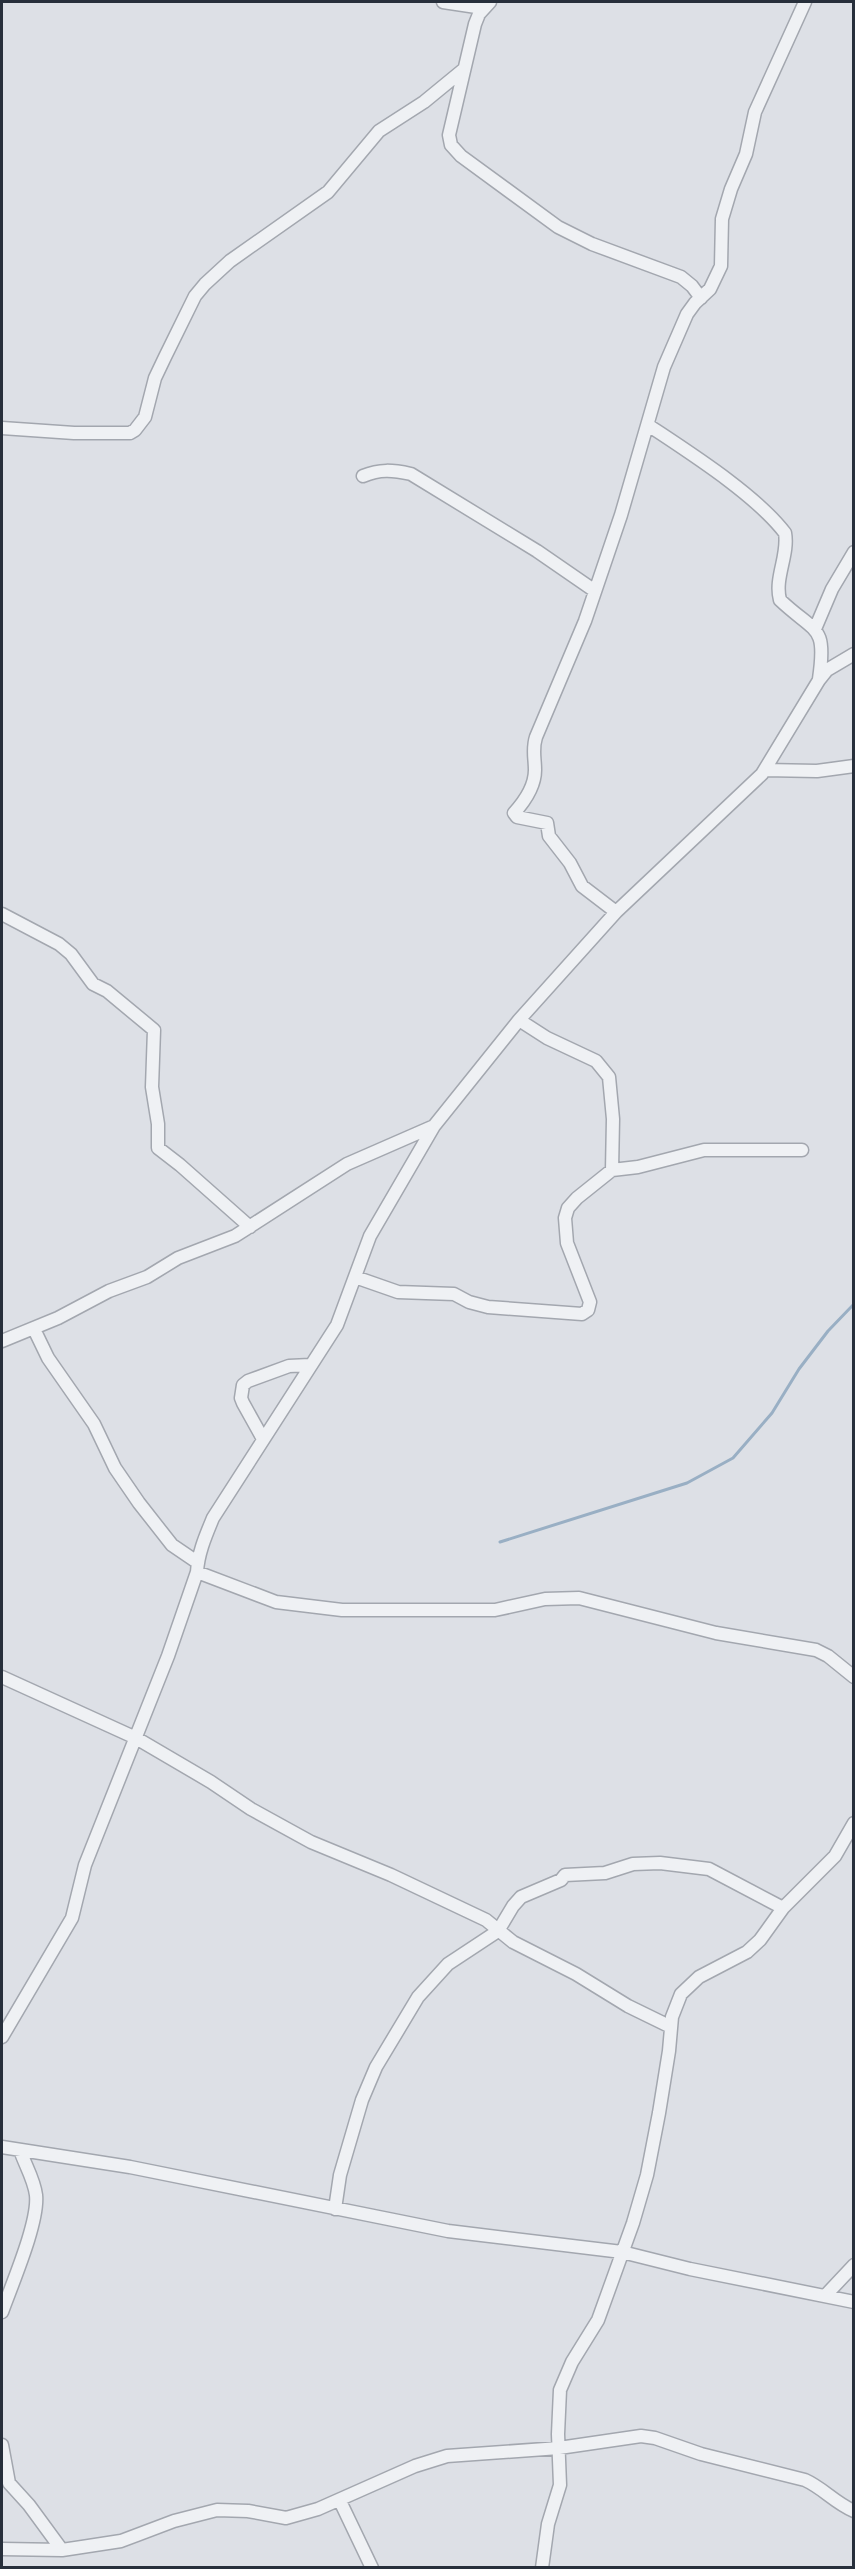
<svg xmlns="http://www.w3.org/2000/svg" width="855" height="2569" font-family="Cabin,sans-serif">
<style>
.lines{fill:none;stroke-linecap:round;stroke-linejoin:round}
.stream{stroke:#99afc4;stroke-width:3}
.minor-casing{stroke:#a3a7af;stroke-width:15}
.minor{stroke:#eff1f4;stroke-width:12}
</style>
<rect width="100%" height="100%" fill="#dde0e6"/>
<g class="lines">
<path class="stream" d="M500,1542L687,1483L733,1458L772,1413L799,1369L828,1331L854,1304"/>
<g class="minor-casing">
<path id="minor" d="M443,2L483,8
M490,2L479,14L475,24L449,135L451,145L461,156L558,227L592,244L681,277L692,286L701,298
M648,425C690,453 755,494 785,533C789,555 774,578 780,600C816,634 827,624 819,679
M2,428L74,433H130L135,430L145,417L155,378L165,357L195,296L205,284L230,261L328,192L379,131L424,102L463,70
M363,476C380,469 392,470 411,474L537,551L595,591
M815,629L832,589L854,552
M765,770L817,771L854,766
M616,912L582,886L570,863L549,836L547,823L517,817L514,813C524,802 535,786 535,770C535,758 532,749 536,737L585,621L621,515L664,367L687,314L695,303L710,289L721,266L722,219L731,189L746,154L755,112L805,2
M2,914L59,944L71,954L93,984L107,991L154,1030L152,1087L158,1124V1148L180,1165L250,1227
M519,1020L547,1038L596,1061L609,1077L613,1119L612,1170
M355,1277L398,1292L454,1294L469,1302L488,1307L582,1314L588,1310L590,1302L567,1243L565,1218L568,1208L577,1198L612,1170L638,1167L704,1150H802
M34,1329L48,1358L94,1424L115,1468L139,1503L172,1545L197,1562
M2,1341L58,1318L109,1291L147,1277L178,1258L235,1236L347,1164L434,1126
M263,1439L243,1403L241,1398L243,1385L248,1381L289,1366L310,1365
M197,1572L276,1602L342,1610H495L545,1599L579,1598L716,1633L816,1650L828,1656L854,1677
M2,1677L136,1738L211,1782L251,1809L311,1842L391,1875L486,1920L513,1942L576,1974L628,2006L671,2027
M2,2037L72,1918L85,1865L168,1656L197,1572C198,1553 206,1535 213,1518L337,1325L370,1236L434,1126L519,1020L616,912L762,774L819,680L827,670L854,654
M2,2147L130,2167L448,2231L622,2252L690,2269L854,2302
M335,2209L340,2175L362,2100L376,2067L418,1997L448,1964L498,1931L513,1906L521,1897L561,1880L565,1875L605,1873L633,1864L660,1863L709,1869L783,1908
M825,2296L854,2265
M2,2312C12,2284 39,2222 36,2195C34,2179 25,2165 20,2150
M2,2445L9,2483L29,2505L62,2550
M340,2501L372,2568
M2,2549L62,2550L121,2541L174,2521L217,2510L248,2511L286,2518L318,2509L415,2466L447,2456L559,2448L641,2436L655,2438L701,2454L805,2480C823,2488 835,2503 854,2511
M542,2568L548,2524L560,2485L558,2434L560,2390L572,2362L598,2320L633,2223L647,2175L659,2113L669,2051L672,2017L681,1994L699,1977L747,1952L760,1940L783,1908L835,1856L854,1823"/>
</g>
<use href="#minor" class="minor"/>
</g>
<rect width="855" height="2569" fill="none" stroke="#272f3b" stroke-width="6"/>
</svg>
